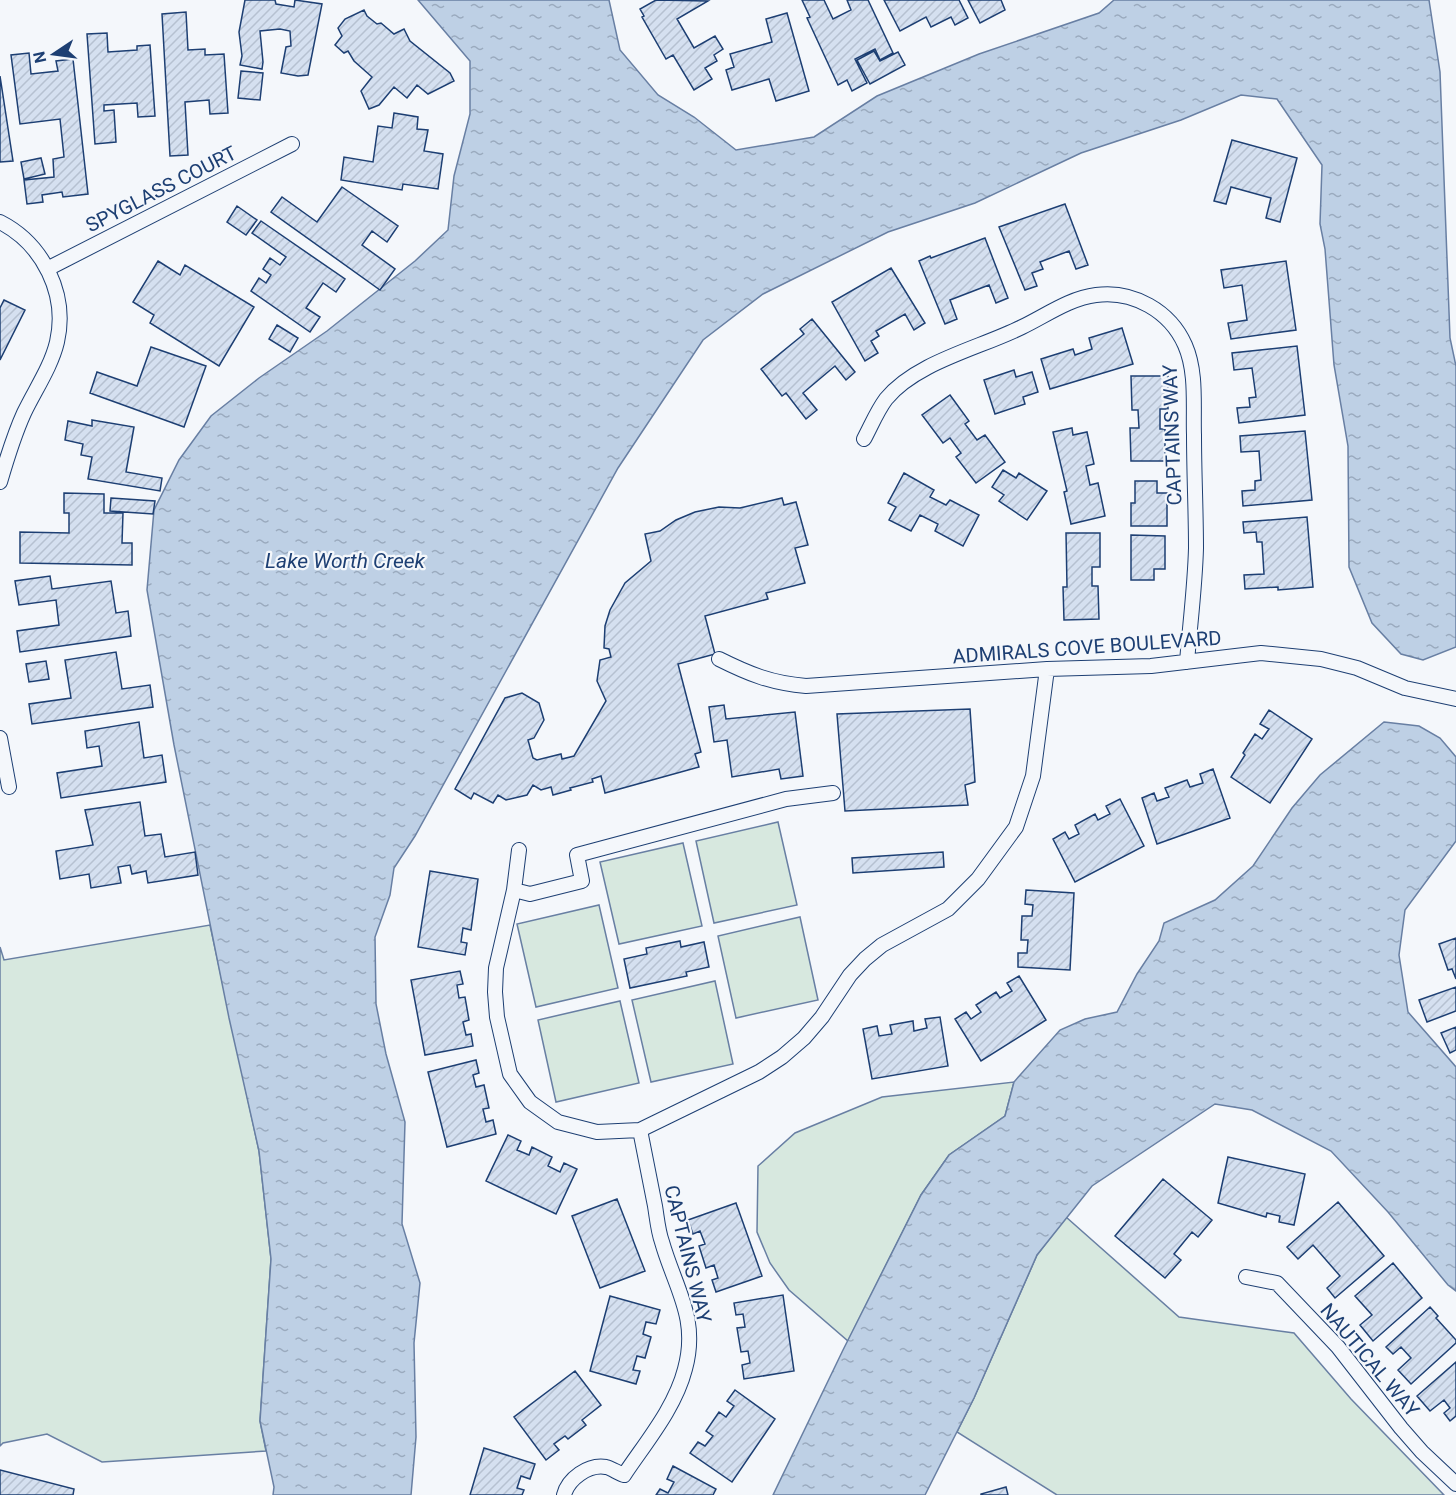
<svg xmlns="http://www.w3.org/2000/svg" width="1456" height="1495" font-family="Roboto,sans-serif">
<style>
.green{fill:#d7e8df;stroke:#687fa3;stroke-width:1.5}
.water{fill:url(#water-ripples);stroke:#687fa3;stroke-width:1.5}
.building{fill:url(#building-hatch);stroke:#1d3f73;stroke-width:1.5}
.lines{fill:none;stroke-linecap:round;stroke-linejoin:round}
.minor-casing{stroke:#1d3f73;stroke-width:16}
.minor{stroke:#f4f7fb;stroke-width:14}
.labels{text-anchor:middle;stroke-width:4.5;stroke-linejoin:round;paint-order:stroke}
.street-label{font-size:20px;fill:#1d3f73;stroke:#f4f7fb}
.water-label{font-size:21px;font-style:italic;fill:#1d3f73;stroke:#f4f7fb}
</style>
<defs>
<pattern id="water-ripples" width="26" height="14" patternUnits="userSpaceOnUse" patternTransform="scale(1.5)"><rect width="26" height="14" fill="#bed0e5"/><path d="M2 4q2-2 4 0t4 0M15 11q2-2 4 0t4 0" fill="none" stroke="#9aaabe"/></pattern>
<pattern id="building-hatch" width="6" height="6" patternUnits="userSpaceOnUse" patternTransform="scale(1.5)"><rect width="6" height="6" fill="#d5e0f0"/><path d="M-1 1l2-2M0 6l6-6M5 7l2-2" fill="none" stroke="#b6c1d1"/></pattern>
</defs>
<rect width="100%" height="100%" fill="#f4f7fb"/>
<path class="green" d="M778,822L797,905L714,923L696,841Z
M683,843L702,926L619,944L600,862Z
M599,905L618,988L536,1007L517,924Z
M800,917L818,1000L736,1018L718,936Z
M210,925L259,1151L271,1259L260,1421L266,1451L102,1462L47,1434L3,1443L0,1446V947L4,960Z
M715,981L733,1064L651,1082L632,1000Z
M620,1001L639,1083L556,1102L538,1020Z
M1014,1082L1005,1116L949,1155L921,1195L848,1341L789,1290L770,1263L757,1232L758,1166L795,1133L882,1097Z
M1066,1217L1179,1317L1294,1333L1351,1399L1444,1495H1057L957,1432L974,1398L1037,1255Z"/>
<path class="water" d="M418,0H609L620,50L658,95L694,117L736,150L814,137L877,96L979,54L1099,13L1114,0H1429L1440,72L1450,338L1456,366V647L1423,660L1401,654L1372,623L1349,567L1348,446L1334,365L1325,249L1320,224L1322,165L1277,99L1241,95L1181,120L1081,153L975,203L888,232L763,294L703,340L618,468L415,836L394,868L390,895L375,937L376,1004L386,1054L405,1122L402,1224L420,1283L414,1343L416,1437L411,1495H273L274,1487L260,1421L271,1259L259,1151L229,1018L174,745L147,590L154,510L179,460L211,416L259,378L327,331L415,261L448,230L454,176L470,114V61Z
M1384,722L1419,726L1440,738L1456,757V841L1405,910L1399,955L1408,1012L1456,1067V1291L1448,1285L1388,1212L1331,1151L1252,1110L1215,1104L1092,1186L1037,1255L974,1398L925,1495H773L843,1350L921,1195L949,1155L1005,1116L1014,1082L1060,1030L1085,1019L1117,1012L1137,974L1159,941L1164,923L1215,900L1253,866L1292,808L1320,775Z"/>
<path class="building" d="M245,0H275L276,4L294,7L295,0L322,4L308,75L298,76L281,73L286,47L291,46L290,31L280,29L260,31L263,62L262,69L240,65L242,56L239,32Z
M656,0L708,1L677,19L694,48L715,36L723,49L714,55L717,61L705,68L712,79L694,90L673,55L666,59L642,17L644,16L640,9Z
M802,0H824L833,19L851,10L847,0H868L893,53L880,60L875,49L855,59L867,83L852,91L847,80L838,85L807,18L810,17Z
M884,0H959L968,18L955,25L951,17L931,27L926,17L900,31Z
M968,0H1001L1005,10L980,23Z
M364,10L367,16L377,24L381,23L394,34L404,29L410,41L450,73L454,81L428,94L417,85L407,98L394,87L379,105L369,109L361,91L372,77L354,61L348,51L344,53L335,45L342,36L338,28L345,19Z
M186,12L188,50L205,49V55L224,54L228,113L210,114L209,100L185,102L188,155L170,156L162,14Z
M787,13L809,91L776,101L769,79L732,90L726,70L734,67L730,54L772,42L766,19Z
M107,33L108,52L137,50V46L150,45L155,116L138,117L137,103L104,105V111L114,110L116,142L95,144L87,34Z
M874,51L880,61L898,52L905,65L870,84L857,60Z
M29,53L31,74L58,71L56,61L73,59L88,194L63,197L62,192L42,195L43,202L27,204L24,180L54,177L53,159L64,157L60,119L20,124L11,55Z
M241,71L263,73L260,100L238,98Z
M0,76L13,161L0,162Z
M394,113L418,117L417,129L428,130L424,151L443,154L438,189L403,184L402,190L341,180L344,157L373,162L378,126L392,128Z
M1232,140L1297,158L1280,222L1266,218L1271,198L1231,187L1226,204L1214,201Z
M41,158L45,174L24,179L21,162Z
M342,187L398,226L387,242L372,231L362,245L395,269L380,290L271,212L282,197L317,222Z
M1065,204L1088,265L1076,269L1069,251L1040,262L1043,269L1032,273L1037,286L1025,290L999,227Z
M237,206L257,220L246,235L227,222Z
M261,221L345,279L336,292L323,283L306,308L320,317L310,332L251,291L259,278L266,283L271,275L263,269L270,258L280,265L286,257L252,233Z
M985,238L1008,298L996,303L989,285L950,300L957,319L945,324L919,261L930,256L931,258Z
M158,261L180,275L185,265L254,307L219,366L150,323L154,315L133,302Z
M1286,261L1296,330L1231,339L1228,323L1247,320L1242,285L1224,288L1221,270Z
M891,268L925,323L914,330L905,314L876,331L879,336L871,341L878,353L865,361L832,302Z
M4,300L25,310L0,360V308Z
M812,319L855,372L846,380L835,366L803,393L817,410L806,419L786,393L782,396L761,369L804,334L800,329Z
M277,325L298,338L290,352L269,339Z
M1122,328L1133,364L1050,389L1041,359L1073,349L1075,355L1092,349L1089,338Z
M1297,346L1305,415L1239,423L1237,408L1250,407L1249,398L1256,397L1252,368L1234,370L1232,353Z
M151,347L206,366L184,427L90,393L97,372L137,386Z
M1014,370L1016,377L1032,372L1038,392L1023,397L1025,404L995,414L984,380Z
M1131,376H1168V409H1160V429H1165V461H1131L1130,428H1139L1138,410H1132Z
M950,395L969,421L965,424L977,440L985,435L1005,462L976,483L956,457L961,453L950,438L943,443L922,415Z
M92,420L134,427L126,472L162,478L160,491L88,479L92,457L81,455L83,444L65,440L68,421L92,426Z
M1072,428L1073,435L1087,432L1094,464L1086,466L1090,485L1098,483L1105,516L1071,524L1064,492L1067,491L1053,432Z
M1305,431L1312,500L1243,506L1242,491L1255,490V481L1261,480L1259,451L1241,452L1240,436Z
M1003,470L1016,478L1019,473L1047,491L1027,520L999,501L1004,495L992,487Z
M904,473L934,490L930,497L946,505L950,500L979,515L963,546L935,531L938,524L920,515L911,531L889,520L896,507L888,503Z
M1135,481H1157V493H1167V526H1131V503H1135Z
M64,493L104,494V513H123L122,543H132V565L20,563V532L69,533V513H64Z
M111,498L155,501L153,514L110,511Z
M782,498L784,505L796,502L808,545L795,548L805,583L766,593L768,599L705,616L715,654L678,664L701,752L695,754L699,767L605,793L601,776L592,779L593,782L570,788L571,790L553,795L551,787L541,790L533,785L527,795L506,800L498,795L493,803L474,793L471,799L455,789L505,698L522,693L539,703L544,720L534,738L528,740L533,758L537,760L561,754L562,759L574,756L606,701L597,681L600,660L611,657L609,649L604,648L605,626L610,610L625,583L651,561L645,534L660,531L676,520L695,512L719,507L740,508Z
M1307,517L1313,587L1278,590V587L1245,589L1244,575L1264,574L1262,542H1257L1256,532L1244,533L1243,522Z
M1066,533H1100V567H1092V586H1098L1099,619L1064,620L1063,587H1067Z
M1131,535L1165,536V569H1154V580H1131Z
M50,576L52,589L111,581L116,613L128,611L131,636L20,652L17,631L59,625L56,600L19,605L15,581Z
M116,652L122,689L150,685L153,707L32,724L29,704L71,698L65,660Z
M46,661L49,679L29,682L26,664Z
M724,705L726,719L795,712L803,776L781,779L779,769L732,777L727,740L714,742L709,707Z
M970,709L975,782L965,785L968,805L845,811L837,714Z
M1269,710L1312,739L1270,803L1231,777L1245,755L1243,753L1255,734L1262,739L1269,729L1260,724Z
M139,722L144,758L162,755L166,782L61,798L57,773L102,766L99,746L87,748L85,731Z
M1213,769L1230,818L1157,844L1142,798L1154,793L1157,801L1169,797L1165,788L1187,780L1190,787L1203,783L1200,774Z
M1120,799L1144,846L1075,882L1053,839L1065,832L1069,839L1079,834L1075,825L1095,814L1098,820L1110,814L1106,806Z
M140,802L145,836L161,834L165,857L195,852L198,875L148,883L146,871L132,874L130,865L118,867L121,883L91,888L89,874L60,879L56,851L93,845L85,810Z
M943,852L944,867L853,873L852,858Z
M430,871L478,879L471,930L463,928L461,942L467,943L465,955L418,947Z
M1026,890L1074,893L1070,970L1018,967V953H1027L1028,940H1021L1022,916H1032L1033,905L1025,904Z
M1456,938V979L1452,969L1448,970L1439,944Z
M680,941L681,947L704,942L709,967L686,972L687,976L630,988L624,959L647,954L646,948Z
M460,971L463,984L457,985L459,998L465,997L469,1020L463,1022L466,1035L471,1034L473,1046L425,1055L411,980Z
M1019,976L1046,1020L981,1061L955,1019L966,1012L971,1019L981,1012L976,1005L996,992L1000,998L1012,991L1007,983Z
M1456,987V1011L1427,1022L1419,1000Z
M940,1017L948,1066L872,1079L863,1029L877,1026L879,1036L892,1034L890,1025L913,1021L914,1031L927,1028L925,1019Z
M1456,1027V1050L1450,1053L1441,1033Z
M476,1060L479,1073L473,1075L476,1087L484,1085L489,1108L483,1109L486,1122L493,1120L496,1134L447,1147L428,1072Z
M508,1135L521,1141L517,1150L529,1155L532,1147L552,1157L548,1166L560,1172L564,1163L577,1169L556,1214L486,1181Z
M1228,1157L1305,1174L1294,1225L1279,1222L1280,1216L1267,1213L1266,1217L1218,1203Z
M1163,1179L1212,1220L1198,1237L1192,1232L1174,1254L1181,1260L1165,1278L1115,1236Z
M617,1199L645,1271L600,1288L572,1216Z
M1338,1202L1384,1256L1335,1298L1327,1288L1340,1276L1313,1245L1298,1259L1287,1247Z
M736,1203L762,1276L716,1292L712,1280L718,1278L714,1265L706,1268L699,1246L705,1244L700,1231L693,1234L688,1220Z
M1393,1263L1422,1298L1373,1341L1360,1325L1372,1315L1355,1296Z
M783,1295L794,1371L744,1379L742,1365L750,1363L748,1351L741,1352L737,1328L745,1327L743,1314L736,1315L734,1303Z
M610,1296L660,1310L656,1324L646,1322L643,1334L651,1337L645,1358L637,1356L633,1370L640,1371L636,1384L590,1371Z
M1430,1307L1438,1316L1436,1318L1456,1340V1343L1411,1384L1398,1370L1411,1358L1401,1347L1393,1354L1386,1347Z
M1456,1362V1416L1450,1421L1444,1413L1450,1408L1444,1400L1430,1411L1417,1396Z
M575,1371L601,1405L582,1420L586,1425L568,1439L565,1436L554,1444L559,1450L546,1460L514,1417Z
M735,1390L775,1419L732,1482L690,1453L698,1442L705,1446L713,1436L706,1431L719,1412L726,1417L734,1406L727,1401Z
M484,1448L535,1464L530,1479L521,1476L517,1488L524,1490L522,1495H470Z
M673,1466L716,1489L713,1495H656L660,1489L668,1493L674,1482L667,1479Z
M0,1470L74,1489L73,1495H0Z
M1006,1487L1008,1495H981V1494Z"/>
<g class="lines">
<g class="minor-casing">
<path id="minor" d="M0,222C43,244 68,294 57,342C51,367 35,390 24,413C14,435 7,458 0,482
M47,269L292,144
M864,439C871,426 877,411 886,399C916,362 980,348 1022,327C1045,316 1070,298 1096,295C1133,290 1170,311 1185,345C1197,372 1193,406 1194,435C1194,473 1196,511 1196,548C1195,586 1190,624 1187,662
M719,659C749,674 771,683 806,686L1047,669L1151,666L1261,653L1321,659L1357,668L1405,688L1456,699
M0,738L9,787
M519,850L514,890L496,968L495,992L497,1017L510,1074L530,1102L558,1122L597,1132L640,1130L759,1072L782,1057L804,1038L822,1017L850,975L865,959L882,945L948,909L978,879L1016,827L1033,776L1047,669
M514,890L530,894L582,881L577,855L786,799L833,793
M1246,1277L1277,1283L1338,1347L1401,1428L1422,1452L1456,1484
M564,1495C568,1479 588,1464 606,1467C611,1468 618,1473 624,1475C646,1442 675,1408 685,1369C699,1318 675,1288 662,1242C658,1231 657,1218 655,1206C650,1181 645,1156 640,1130"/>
</g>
<use href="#minor" class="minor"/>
</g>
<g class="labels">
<g class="street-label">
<text transform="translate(161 189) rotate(-27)" y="7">SPYGLASS COURT</text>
<text transform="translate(1172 435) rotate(-92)" y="7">CAPTAINS WAY</text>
<text transform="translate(1087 647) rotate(-4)" y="7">ADMIRALS COVE BOULEVARD</text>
<text transform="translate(688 1254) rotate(76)" y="7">CAPTAINS WAY</text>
<text transform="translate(1370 1360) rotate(50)" y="7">NAUTICAL WAY</text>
</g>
<g class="water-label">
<text x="345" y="568">Lake Worth Creek</text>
</g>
</g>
<g transform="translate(54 54) rotate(257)" stroke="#f4f7fb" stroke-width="4.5" paint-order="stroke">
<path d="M0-4.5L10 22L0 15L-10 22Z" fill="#1d3f73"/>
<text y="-9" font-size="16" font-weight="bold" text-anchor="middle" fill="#1d3f73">N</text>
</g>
</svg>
